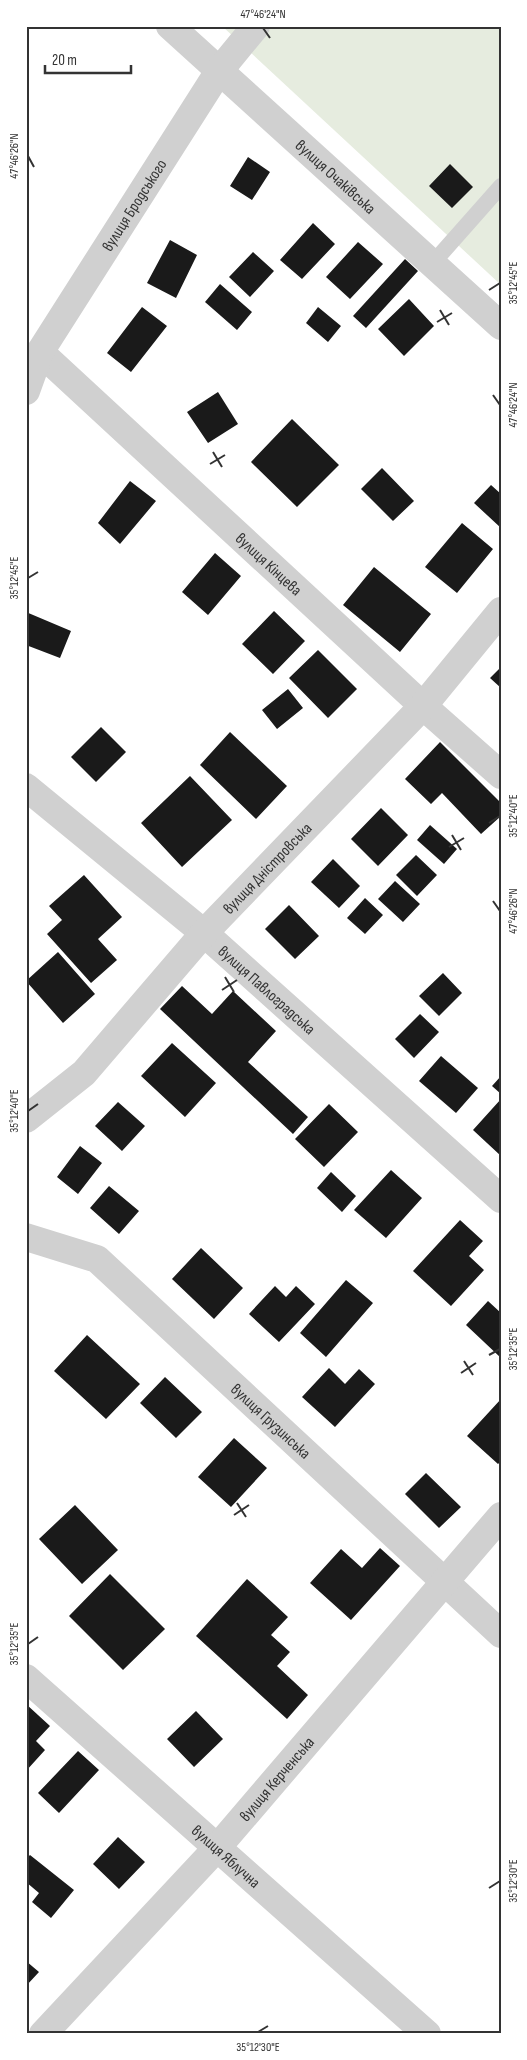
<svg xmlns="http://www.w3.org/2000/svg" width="527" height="2060" font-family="'Sofia Sans Condensed',sans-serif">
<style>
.green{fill:#e6ecdf}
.building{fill:#1a1a1a}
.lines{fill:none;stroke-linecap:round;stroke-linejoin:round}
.lane{stroke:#d0d0d0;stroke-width:16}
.street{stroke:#d0d0d0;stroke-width:28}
.ticks{fill:none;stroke:#333;stroke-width:2}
.labels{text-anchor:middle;stroke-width:5;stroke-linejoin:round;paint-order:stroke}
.street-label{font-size:16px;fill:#333;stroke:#fff}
.neatline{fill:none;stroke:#333;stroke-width:2}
.ticks-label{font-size:12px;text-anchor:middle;fill:#333}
</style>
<rect width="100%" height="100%" fill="#fff"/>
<path class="green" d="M222,26H501V285Z"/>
<path class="building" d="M248,157L270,172L252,200L230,186Z
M450,164L473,187L452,208L429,186Z
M313,223L335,244L302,279L280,260Z
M170,240L197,255L176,298L147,283Z
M358,242L383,264L350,299L326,277Z
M253,252L274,271L250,297L229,277Z
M405,259L418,271L366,328L353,316Z
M220,284L252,312L237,330L205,302Z
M409,299L434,326L404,356L378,329Z
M142,307L167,326L131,372L107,353Z
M318,307L341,326L328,342L306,323Z
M218,392L238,424L208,443L187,412Z
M292,419L339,465L297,507L251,462Z
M382,468L414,501L393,521L361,489Z
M130,481L156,501L120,544L98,523Z
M491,485L501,494V528L474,503Z
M462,523L493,549L457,593L425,567Z
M215,553L241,576L208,615L182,592Z
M374,567L431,614L400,652L343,605Z
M274,611L305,641L273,674L242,644Z
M26,612L71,631L60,658L26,645Z
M318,650L357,689L328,718L289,678Z
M501,667V688L490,678Z
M288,689L303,708L277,729L262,710Z
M101,727L126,752L96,782L71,757Z
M230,732L287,786L256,819L200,765Z
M440,742L501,803V816L481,834L442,793L431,804L405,779Z
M190,776L232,820L182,867L141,823Z
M381,808L408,835L378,866L351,839Z
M430,825L457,849L444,864L417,840Z
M416,855L437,875L417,896L396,875Z
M333,859L360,886L339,908L311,882Z
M84,875L122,917L98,939L117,960L91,983L47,934L62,920L49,906Z
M395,881L420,904L403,922L378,899Z
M365,898L383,915L365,934L347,918Z
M289,905L319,936L295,959L265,929Z
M58,952L95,994L63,1023L26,981Z
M443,973L462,993L439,1016L419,996Z
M182,986L212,1014L233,991L276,1031L248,1062L308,1117L293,1134L160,1009Z
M420,1014L439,1032L414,1058L395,1039Z
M172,1043L216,1083L185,1117L141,1076Z
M441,1056L478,1088L456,1113L419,1081Z
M501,1076V1094L492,1086Z
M501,1099V1156L473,1130Z
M118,1102L145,1126L122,1151L95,1126Z
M329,1104L358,1132L324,1167L295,1139Z
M80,1146L102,1163L78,1194L57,1177Z
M391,1170L422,1198L386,1238L354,1210Z
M331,1172L356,1196L342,1212L317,1188Z
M109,1186L139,1211L119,1234L90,1208Z
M460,1220L483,1241L469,1256L484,1270L451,1306L413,1271Z
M201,1248L243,1288L214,1319L172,1279Z
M346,1280L373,1303L326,1357L300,1333Z
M275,1286L286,1297L296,1286L315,1304L279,1342L249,1314Z
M488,1301L501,1313V1358L466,1325Z
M87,1335L140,1384L106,1419L54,1371Z
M329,1368L345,1384L359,1369L375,1384L335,1427L302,1397Z
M165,1377L202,1412L176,1438L140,1403Z
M501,1399V1461L498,1464L467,1436Z
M234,1438L267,1468L231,1507L198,1477Z
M426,1473L461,1507L439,1528L405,1494Z
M75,1505L118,1550L82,1584L39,1539Z
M380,1548L400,1566L351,1620L310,1583L341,1549L362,1568Z
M110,1574L165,1629L123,1670L69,1616Z
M247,1579L288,1617L271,1635L290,1652L277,1666L308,1695L287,1719L196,1636Z
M26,1704L50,1726L36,1741L45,1750L26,1771Z
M196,1711L223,1739L194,1767L167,1739Z
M78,1751L99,1770L59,1813L38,1793Z
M118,1837L145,1862L119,1889L93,1864Z
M30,1855L74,1890L51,1918L32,1902L39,1893L26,1882V1859Z
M26,1961L39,1972L26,1986Z"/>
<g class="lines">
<path class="lane" d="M432,264L501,186"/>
<g class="street">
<path id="s1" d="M170,26L501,326"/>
<path id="s2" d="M40,352L423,706L501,775"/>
<path id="s3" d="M26,391L40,352L219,71L256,26"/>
<path id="s4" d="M26,787L204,933L501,1199"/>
<path id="s5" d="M26,1119L84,1073L204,933L423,706L501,611"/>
<path id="s6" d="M26,1237L97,1259L501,1634"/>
<path id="s7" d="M26,1678L427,2034"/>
<path id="s8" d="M43,2034L216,1849L501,1516"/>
</g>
</g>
<path class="ticks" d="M263,28L270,38M28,156L34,167M489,290L500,283M440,310L449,325M437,322L452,313M493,395L500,405M213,452L222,467M210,464L225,455M28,578L38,572M489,823L500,816M452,835L461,850M449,847L464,838M493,901L500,911M225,977L234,992M222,990L237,980M28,1111L38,1104M489,1355L500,1349M464,1361L473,1375M461,1373L476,1363M237,1503L246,1517M234,1515L249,1505M28,1644L38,1637M489,1888L500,1881M258,2032L268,2026"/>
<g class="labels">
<g class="street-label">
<text dy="6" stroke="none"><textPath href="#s1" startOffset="224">вулиця Очаківська</textPath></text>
<text dy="6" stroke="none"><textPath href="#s3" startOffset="216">вулиця Бродського</textPath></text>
<text dy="6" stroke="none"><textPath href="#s2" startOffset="312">вулиця Кінцева</textPath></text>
<text dy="6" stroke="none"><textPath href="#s5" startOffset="349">вулиця Дністровська</textPath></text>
<text dy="6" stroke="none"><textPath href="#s4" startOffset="315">вулиця Павлоградська</textPath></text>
<text dy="6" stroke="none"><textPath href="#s6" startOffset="312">вулиця Грузинська</textPath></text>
<text dy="6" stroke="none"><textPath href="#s8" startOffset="346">вулиця Керченська</textPath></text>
<text dy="6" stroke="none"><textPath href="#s7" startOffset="268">вулиця Яблучна</textPath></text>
</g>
</g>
<rect width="527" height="2060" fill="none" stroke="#ffffff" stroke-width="55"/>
<path d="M45 65v8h86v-8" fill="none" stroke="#333333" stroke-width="2.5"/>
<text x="52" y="65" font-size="15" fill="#333333" stroke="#ffffff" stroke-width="4" paint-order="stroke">20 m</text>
<rect x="28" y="28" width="472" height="2004" class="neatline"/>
<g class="ticks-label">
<text x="263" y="18">47°46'24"N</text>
<text transform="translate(14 156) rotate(-90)" y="4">47°46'26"N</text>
<text transform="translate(513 283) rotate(-90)" y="4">35°12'45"E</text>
<text transform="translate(513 405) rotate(-90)" y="4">47°46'24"N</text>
<text transform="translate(14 578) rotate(-90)" y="4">35°12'45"E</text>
<text transform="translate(513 816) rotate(-90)" y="4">35°12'40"E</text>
<text transform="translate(513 911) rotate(-90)" y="4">47°46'26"N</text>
<text transform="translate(14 1111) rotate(-90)" y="4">35°12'40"E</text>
<text transform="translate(513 1349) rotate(-90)" y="4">35°12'35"E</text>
<text transform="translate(14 1644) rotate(-90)" y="4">35°12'35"E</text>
<text transform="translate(513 1881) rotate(-90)" y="4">35°12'30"E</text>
<text x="258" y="2051">35°12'30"E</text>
</g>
</svg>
